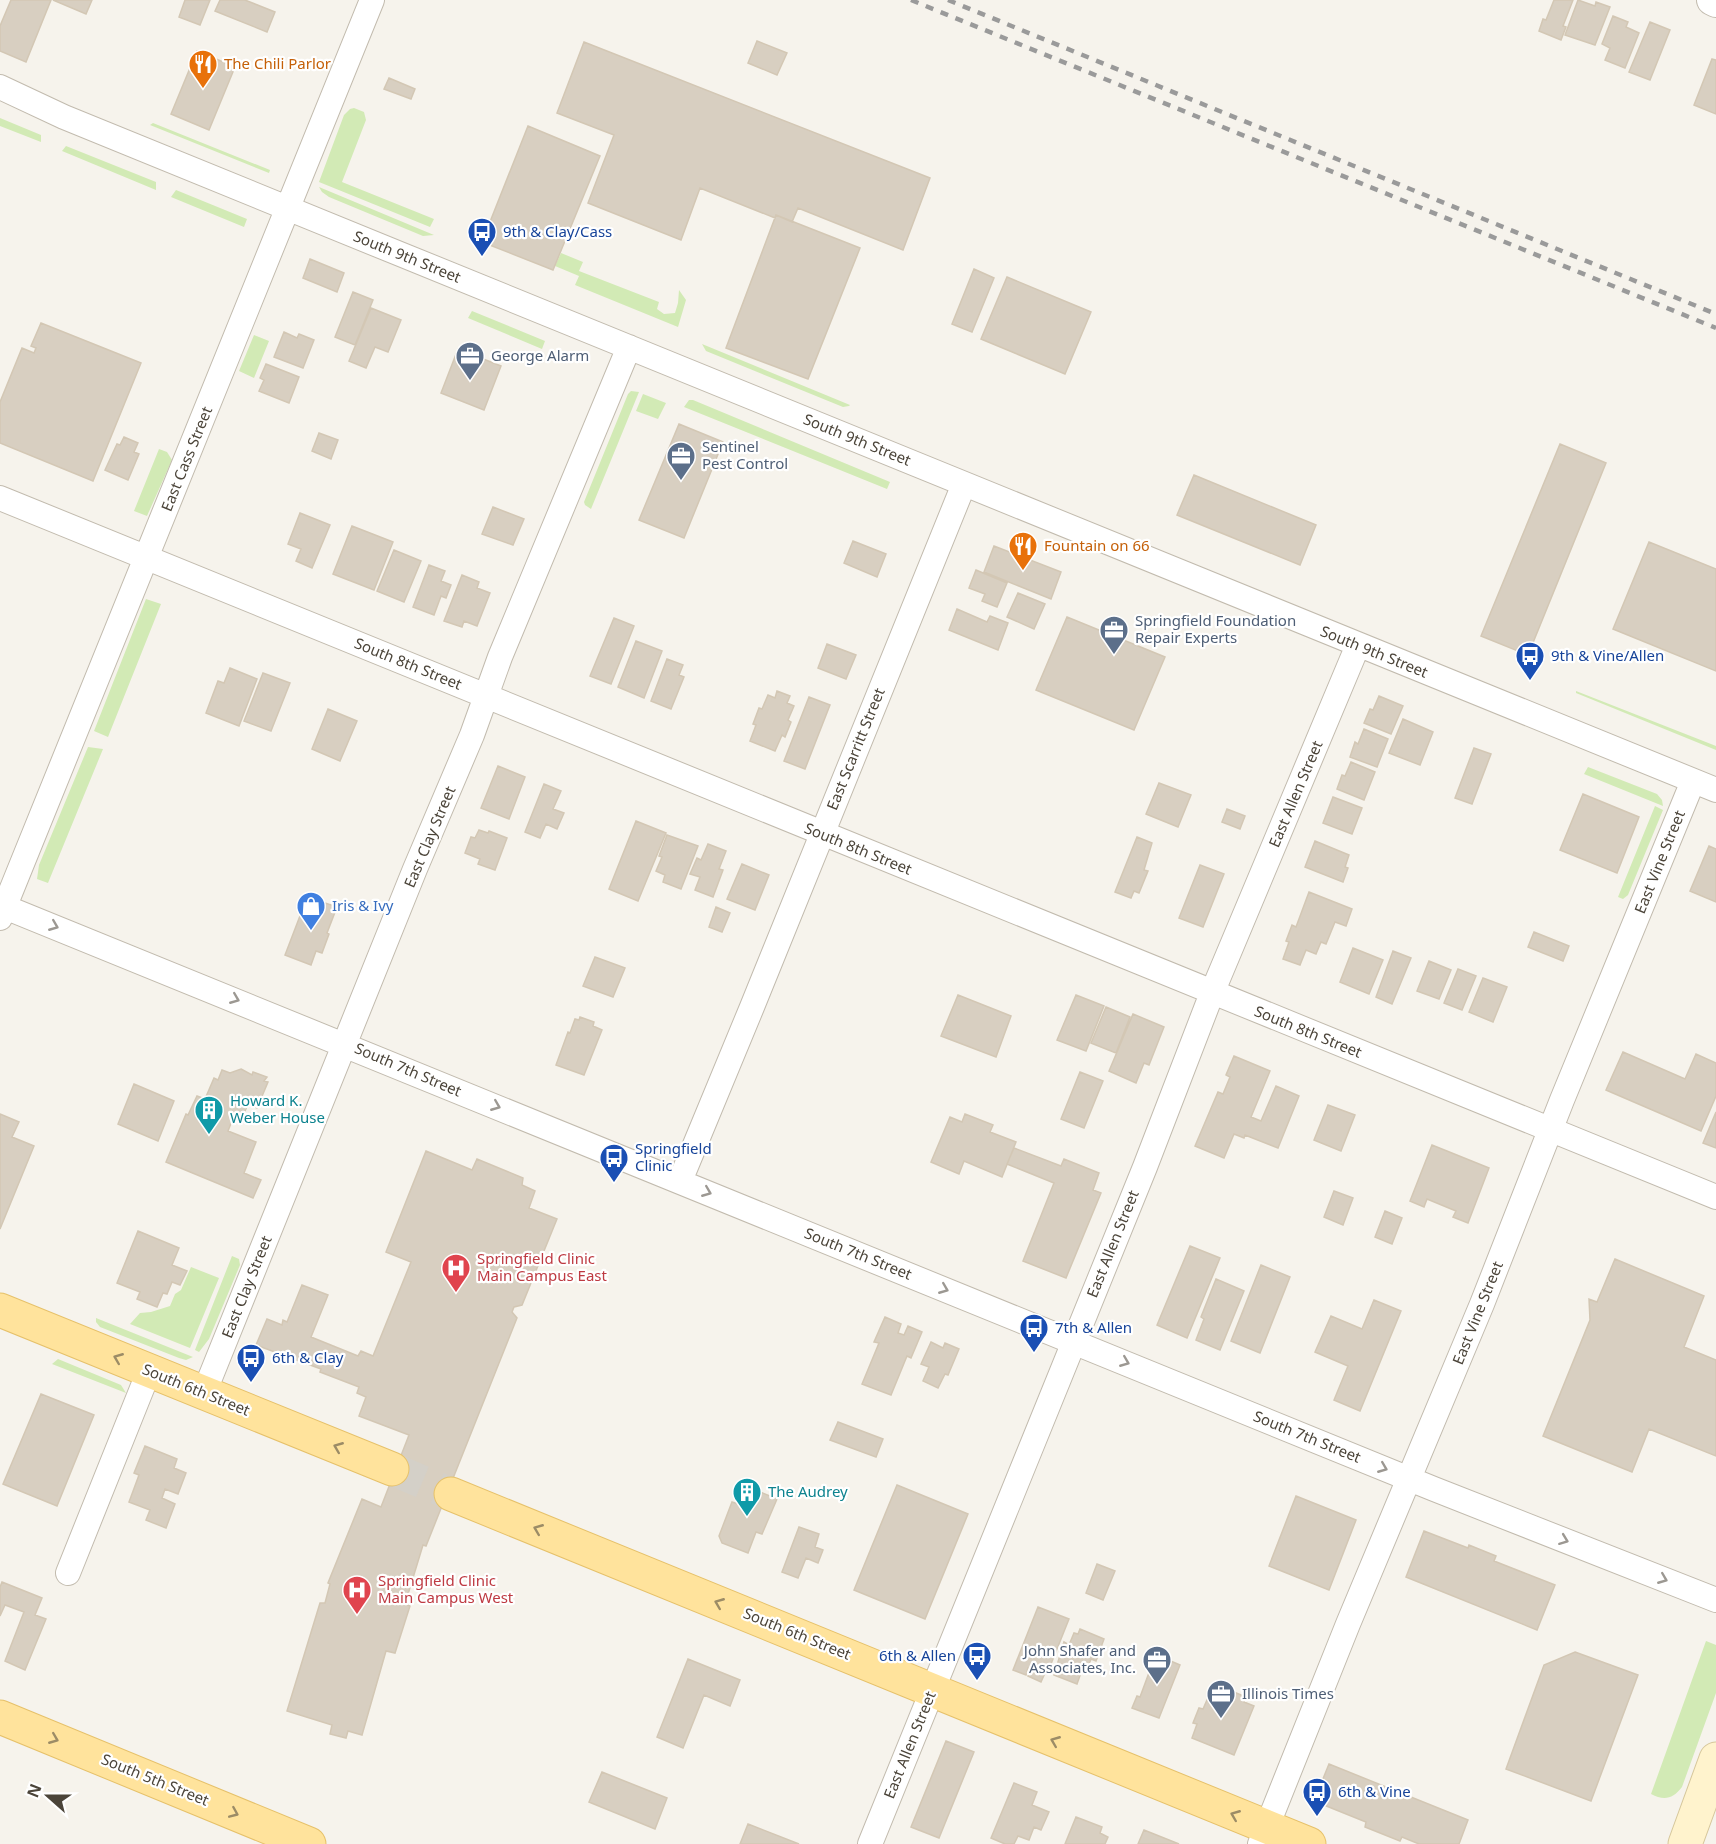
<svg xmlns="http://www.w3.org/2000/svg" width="1716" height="1844" font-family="'Noto Sans',sans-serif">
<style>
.green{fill:#d2eab5}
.building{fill:#d8cfc1;stroke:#d3c7b4;stroke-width:1.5}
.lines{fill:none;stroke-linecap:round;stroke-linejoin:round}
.primary-tunnel{stroke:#d4d0c8;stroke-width:33;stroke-dasharray:33 16;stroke-linecap:butt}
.minor-casing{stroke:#c2bbae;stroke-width:26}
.tertiary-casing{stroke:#c2bbae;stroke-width:32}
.secondary-casing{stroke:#d6c79b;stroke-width:35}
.primary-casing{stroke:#e6c16a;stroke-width:35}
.minor{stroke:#fff;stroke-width:24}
.tertiary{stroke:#fff;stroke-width:30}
.secondary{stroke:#fff3cd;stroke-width:33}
.primary{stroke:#ffe39c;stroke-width:33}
.rail{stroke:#9a9a9a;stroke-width:4.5;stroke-dasharray:8 8;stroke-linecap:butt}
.oneway{stroke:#9c9892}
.oneway2{stroke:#9c8c66}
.labels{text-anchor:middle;stroke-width:4.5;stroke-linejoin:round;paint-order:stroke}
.food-label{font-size:15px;fill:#c56008;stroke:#fff;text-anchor:start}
.transit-label{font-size:15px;fill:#164399;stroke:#fff;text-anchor:start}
.street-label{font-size:15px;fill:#4b4439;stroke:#fff}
.service-label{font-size:15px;fill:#4e5e75;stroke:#fff;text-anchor:start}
.shop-label{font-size:15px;fill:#366cbe;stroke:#fff;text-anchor:start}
.culture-label{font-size:15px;fill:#0d838f;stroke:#fff;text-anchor:start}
.health-label{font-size:15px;fill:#be3a42;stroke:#fff;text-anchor:start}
</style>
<rect width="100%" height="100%" fill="#f6f3ec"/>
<path class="green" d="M354,108L364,112L366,120L342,182L434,219L430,227L319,182L344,115L350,109Z
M0,118L41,135V142L0,126Z
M153,123L270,170L269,173L150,125Z
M66,146L156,182V190L62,151Z
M319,187L434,235L423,236L329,197L322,192Z
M176,190L247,219L244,227L171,197Z
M561,253L583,262L579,271L659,302L657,309L664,314L675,313L678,303L679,290L686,300L678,327L575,285L579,276L555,266Z
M472,311L545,341L542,349L468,318Z
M254,335L269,341L254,378L239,371Z
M702,344L850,405L849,406L843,407L706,351Z
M631,391L639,392L591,509L585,505L584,502L628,394Z
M643,394L666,403L658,419L636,411Z
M689,400H693L890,482L887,489L684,407Z
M159,449L167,452L172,460L147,516L134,511Z
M146,599L161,604L108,737L94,731Z
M1576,691L1716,746V750L1576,693Z
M88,747L103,749L48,883L37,879L39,865Z
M1588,767L1657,794L1662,800L1663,806L1584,774Z
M1655,806L1663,810L1628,895L1623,899L1618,897Z
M232,1256L239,1259L240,1265L209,1339L199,1352L195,1350Z
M191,1267L219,1278L190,1348L130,1324L140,1313L151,1312L170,1306L175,1294L181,1290Z
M96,1318L193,1357L186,1360L179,1358L100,1327L96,1322Z
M58,1359L121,1385L126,1393L52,1364Z
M1706,1641L1716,1645V1693L1682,1787C1673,1799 1664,1801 1651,1794Z"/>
<path class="building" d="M11,0H51L26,62L0,51V26Z
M53,0H92L86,14Z
M185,0H210L200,25L179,17Z
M220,0H245L275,12L267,32L215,11Z
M1554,0H1573L1563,26L1566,27L1561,40L1539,31L1543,19L1546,20Z
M1578,0L1595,6L1596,2L1610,7L1595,45L1565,35Z
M1613,16L1628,22L1626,27L1639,33L1625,68L1605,60L1610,48L1602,44Z
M1650,22L1670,30L1650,80L1629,72Z
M757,41L787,53L777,75L748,63Z
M584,42L930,178L903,250L798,208L792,222L776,215L775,218L700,188L681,240L588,203L614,135L557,113Z
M197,51L235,67L209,130L171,114Z
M1712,59L1716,60V114L1694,105Z
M389,78L415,89L411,99L384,89Z
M528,126L600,156L553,270L482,242Z
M776,215L860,248L808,379L726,348Z
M310,259L344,273L337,292L303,278Z
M974,269L994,278L972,332L952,324Z
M1007,277L1091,312L1065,374L981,339Z
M353,292L373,300L355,345L335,337Z
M371,308L401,320L388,352L375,347L366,368L349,361Z
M41,323L141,363L93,481L0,443V402L22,348L34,353L36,348L31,346Z
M284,332L297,338L299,334L314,340L303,368L274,357Z
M458,349L501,366L484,410L441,393Z
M266,364L299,377L289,403L259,391L264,380L260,378Z
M679,424L723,442L684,538L639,520Z
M319,433L338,440L331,459L312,451Z
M124,437L138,443L134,452L139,454L128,480L105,470L117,444L120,445Z
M1560,444L1606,463L1528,655L1481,636Z
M1194,475L1316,525L1300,565L1177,515Z
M493,507L524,519L513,545L482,534Z
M300,513L330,525L312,568L296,561L301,549L288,544Z
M352,526L393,542L374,590L333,574Z
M853,541L886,554L877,577L844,563Z
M1649,542L1716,569V671L1613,629Z
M994,546L1061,572L1051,599L984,572Z
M394,550L421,561L404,602L377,591Z
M429,565L445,571L441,581L451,585L446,598L441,596L434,615L413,607Z
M976,570L1007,583L997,607L982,601L985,594L969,588Z
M462,575L479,582L477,588L490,593L477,626L464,621L462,627L444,621Z
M1018,593L1045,604L1034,629L1007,617Z
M957,609L987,622L990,616L1008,623L998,650L949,630Z
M1067,617L1165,657L1134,730L1036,690Z
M614,618L634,626L611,684L590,676Z
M636,641L662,651L644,698L618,687Z
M827,644L856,655L846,679L818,668Z
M667,659L683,665L679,675L684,677L671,709L651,701Z
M230,668L257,679L239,726L206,713L218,681L224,683Z
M263,673L290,683L271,731L244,721Z
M777,691L790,696L787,703L794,706L788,720L791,722L785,737L782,735L775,751L750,741L756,725L753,724L759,708L762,709L768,695L775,698Z
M1379,696L1403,706L1391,734L1364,723L1370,709L1373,710Z
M809,697L830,705L805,769L784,761Z
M328,709L357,721L340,761L312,749Z
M1403,719L1433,732L1420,765L1389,753Z
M1364,729L1388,739L1377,767L1350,757L1355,742L1358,744Z
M1474,748L1491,754L1472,804L1455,798Z
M1351,762L1375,772L1364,800L1337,789L1342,775L1345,776Z
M498,766L525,777L509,819L481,808Z
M1159,783L1191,795L1178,827L1146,814Z
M544,784L561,791L553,809L564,813L557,829L546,824L540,838L525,832Z
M1583,794L1639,817L1617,873L1560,850Z
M1333,797L1362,808L1352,834L1323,823Z
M1227,809L1245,816L1240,829L1222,822Z
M636,821L666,833L638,901L609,889Z
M479,830L488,833L489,831L507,838L495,870L478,864L480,859L465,853L471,837L475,838Z
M667,835L698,846L681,889L663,882L665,875L656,871L662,857L659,856Z
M1137,837L1152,843L1144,870L1148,871L1139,893L1134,891L1131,898L1115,892Z
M1315,841L1349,855L1345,867L1348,868L1343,882L1305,867Z
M708,844L726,851L719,869L723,870L713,897L695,890L700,877L690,874L697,858L701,860Z
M1709,846L1716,849V902L1690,891Z
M742,864L769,875L755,910L727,899Z
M1200,865L1224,874L1203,927L1179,918Z
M1309,892L1352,909L1346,926L1335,922L1326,944L1321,942L1316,954L1306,950L1300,965L1283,959L1289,942L1286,941L1292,925L1296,927Z
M316,900L337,907L327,933L329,934L322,953L316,951L311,965L285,955L303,908L309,911L312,903L315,904Z
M716,907L730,913L722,932L709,927Z
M1534,932L1569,946L1563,961L1528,947Z
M1353,948L1383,960L1369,994L1340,982Z
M1393,951L1411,958L1392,1004L1376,997Z
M595,957L625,968L613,997L583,986Z
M1429,961L1451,970L1439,999L1417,991Z
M1458,969L1476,976L1462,1010L1444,1003Z
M1483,978L1507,987L1493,1022L1469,1012Z
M958,995L1011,1016L996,1057L941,1036Z
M1076,995L1104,1006L1086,1051L1057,1040Z
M1106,1007L1130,1017L1116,1053L1091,1043Z
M1133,1014L1164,1027L1149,1065L1144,1063L1136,1083L1109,1071Z
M580,1017L594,1022L593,1026L602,1030L584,1075L556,1065L568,1032L570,1033L575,1019L579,1020Z
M1623,1052L1685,1079L1696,1054L1716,1063V1096L1701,1131L1606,1090Z
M1234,1056L1270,1071L1251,1117L1261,1121L1276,1086L1299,1096L1278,1148L1245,1135L1244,1138L1234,1134L1224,1158L1195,1146L1218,1092L1223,1094L1230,1077L1226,1075Z
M241,1069L252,1075L253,1072L267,1077L264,1081L268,1082L257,1108L248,1104L243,1116L235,1113L228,1131L256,1142L244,1173L261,1180L253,1198L166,1162L186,1114L188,1115L197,1096L205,1099L214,1078L218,1080L222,1070L230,1073Z
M1080,1072L1103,1081L1084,1128L1061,1119Z
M134,1084L174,1101L158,1141L118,1124Z
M1328,1105L1355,1115L1341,1151L1314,1140Z
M1716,1112V1148L1703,1143Z
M0,1114L19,1122L12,1137L34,1146L0,1229Z
M965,1114L993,1125L990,1132L1016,1142L1002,1177L964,1161L959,1174L931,1162L950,1117L962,1122Z
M1432,1145L1489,1168L1468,1223L1453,1217L1456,1211L1427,1199L1424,1207L1410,1201Z
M1014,1148L1061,1166L1064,1159L1099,1173L1093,1190L1101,1193L1066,1278L1023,1261L1054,1183L1007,1164Z
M426,1151L472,1170L477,1159L523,1178L522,1185L535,1191L529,1208L557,1219L522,1305L514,1307L512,1312L517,1318L426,1546L423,1545L405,1604L410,1606L395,1653L386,1651L362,1735L348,1731L346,1738L330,1734L332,1725L287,1711L320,1603H325L330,1584L328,1583L362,1499L381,1507L409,1435L359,1416L366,1397L357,1393L359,1387L320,1372L321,1369L256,1345L267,1319L282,1325L283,1320L287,1322L302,1285L328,1295L311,1337L358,1356L361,1351L373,1356L411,1262L386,1252Z
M1334,1191L1353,1198L1343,1225L1324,1217Z
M1385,1211L1402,1218L1392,1244L1375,1237Z
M138,1231L179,1248L172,1265L187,1271L180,1285L172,1282L167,1294L163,1293L157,1307L137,1299L140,1292L117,1283Z
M1190,1246L1220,1258L1187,1338L1157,1325Z
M1615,1259L1704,1296L1684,1347L1716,1360V1456L1649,1429L1632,1472L1543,1436L1590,1320L1589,1299L1597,1302Z
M1261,1265L1290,1277L1260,1353L1231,1341Z
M1216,1279L1244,1291L1220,1350L1196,1340L1204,1319L1201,1317Z
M1374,1300L1401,1311L1360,1411L1334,1400L1348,1366L1315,1352L1331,1316L1362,1329Z
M885,1317L901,1324L898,1333L904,1335L908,1326L922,1332L911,1358L907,1356L891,1395L862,1384L879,1343L874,1342Z
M931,1342L943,1348L945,1343L959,1349L948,1375L945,1374L938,1388L923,1381L929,1367L921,1364Z
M41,1394L94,1415L57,1506L3,1484Z
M838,1422L883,1439L876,1457L830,1440Z
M145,1446L177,1459L174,1468L186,1473L178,1494L165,1489L162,1498L175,1504L166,1528L146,1520L150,1510L129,1502L139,1475L134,1473Z
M897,1485L968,1514L925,1619L854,1590Z
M748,1487L777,1499L762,1534L756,1532L748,1553L722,1543L719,1536L732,1502L741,1505Z
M1296,1496L1356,1520L1329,1590L1269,1566Z
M799,1527L819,1534L815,1547L823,1550L818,1563L806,1558L798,1578L782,1572Z
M1424,1531L1468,1548L1469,1545L1496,1556L1494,1561L1555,1585L1537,1630L1406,1577Z
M1097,1564L1115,1571L1103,1600L1086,1593Z
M2,1582L42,1598L35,1615L46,1619L25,1670L5,1661L24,1612L5,1605L0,1616V1587Z
M1038,1607L1069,1619L1047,1674L1045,1673L1041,1682L1028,1676L1031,1669L1028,1668L1026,1675L1013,1670Z
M1080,1629L1104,1639L1096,1661L1091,1659L1086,1672L1082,1670L1077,1684L1054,1675L1064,1642L1069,1645L1074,1633L1078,1634Z
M1575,1652L1638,1675L1591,1801L1506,1769L1544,1665Z
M1154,1654L1180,1665L1159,1718L1132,1708L1137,1696L1140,1697L1150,1670L1148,1669Z
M688,1659L740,1680L730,1706L704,1695L683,1748L657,1737Z
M1214,1684L1246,1697L1244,1702L1254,1706L1234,1755L1192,1738L1197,1724L1193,1723L1199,1708L1203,1709Z
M946,1741L974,1752L939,1838L911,1827Z
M1329,1764L1468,1820L1459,1844H1419L1402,1837L1400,1841L1365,1827L1366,1822L1314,1801Z
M602,1772L667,1798L655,1829L589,1802Z
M1014,1783L1037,1792L1032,1805L1049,1812L1041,1830L1034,1827L1029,1840L1018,1836L1014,1844H1005L991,1838Z
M1076,1817L1102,1827L1100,1833L1108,1837L1105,1844H1065Z
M748,1824L799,1844H740Z
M1144,1830L1179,1844H1138Z"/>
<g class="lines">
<path class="primary-tunnel" d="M392,1469L451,1494"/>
<g class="minor-casing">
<path id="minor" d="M0,87L64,117L400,254L1716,790
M0,498L1716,1197
M0,905L1434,1489L1716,1600
M0,918L372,0
M680,1181L752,1007L964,484
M204,1393L415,869L472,735L500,657L629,347
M68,1573L149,1371
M870,1844L1145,1167L1212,993L1358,645
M1260,1844L1348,1624L1482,1304L1562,1100L1693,781"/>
</g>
<g class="tertiary-casing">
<path id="tertiary" d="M1712,0L1716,2"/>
</g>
<g class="secondary-casing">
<path id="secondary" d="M1685,1844L1716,1759"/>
</g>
<g class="primary-casing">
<path id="primary" d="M0,1310L392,1469
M451,1494L1309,1844
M0,1717L309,1844"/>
</g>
<use href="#minor" class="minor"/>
<use href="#tertiary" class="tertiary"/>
<use href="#secondary" class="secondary"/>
<use href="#primary" class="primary"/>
<path class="rail" d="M911,0L1716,328
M948,0L1716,314"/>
</g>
<defs><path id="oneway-chevron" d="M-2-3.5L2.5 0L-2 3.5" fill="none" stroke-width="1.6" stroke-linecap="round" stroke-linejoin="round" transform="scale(1.5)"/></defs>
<g class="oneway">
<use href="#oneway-chevron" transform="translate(54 926) rotate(22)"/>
<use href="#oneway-chevron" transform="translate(235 999) rotate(22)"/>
<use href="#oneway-chevron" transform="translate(496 1106) rotate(22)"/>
<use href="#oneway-chevron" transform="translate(707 1192) rotate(22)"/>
<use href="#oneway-chevron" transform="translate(944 1289) rotate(22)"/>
<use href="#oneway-chevron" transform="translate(1125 1362) rotate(22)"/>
<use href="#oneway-chevron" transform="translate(1383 1468) rotate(22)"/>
<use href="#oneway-chevron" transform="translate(1564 1540) rotate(21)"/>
<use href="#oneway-chevron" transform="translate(1663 1579) rotate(22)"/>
</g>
<g class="oneway2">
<use href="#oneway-chevron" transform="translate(118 1358) rotate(-158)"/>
<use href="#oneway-chevron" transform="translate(338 1447) rotate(-158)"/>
<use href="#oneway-chevron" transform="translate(538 1529) rotate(-158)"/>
<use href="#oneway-chevron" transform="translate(719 1603) rotate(-158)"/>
<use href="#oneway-chevron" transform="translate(54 1739) rotate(22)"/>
<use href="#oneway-chevron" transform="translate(1055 1741) rotate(-158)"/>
<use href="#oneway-chevron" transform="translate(234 1813) rotate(23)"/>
<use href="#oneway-chevron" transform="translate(1235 1815) rotate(-158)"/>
</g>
<defs>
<g id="restaurant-pin" transform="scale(1.5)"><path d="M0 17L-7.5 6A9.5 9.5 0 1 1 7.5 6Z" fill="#e8710a" stroke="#fff"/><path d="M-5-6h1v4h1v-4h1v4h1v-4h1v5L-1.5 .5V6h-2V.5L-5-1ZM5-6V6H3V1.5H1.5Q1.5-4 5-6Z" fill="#fff"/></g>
<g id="bus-pin" transform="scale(1.5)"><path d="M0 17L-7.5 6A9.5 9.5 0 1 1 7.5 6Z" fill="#1a4fb4" stroke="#fff"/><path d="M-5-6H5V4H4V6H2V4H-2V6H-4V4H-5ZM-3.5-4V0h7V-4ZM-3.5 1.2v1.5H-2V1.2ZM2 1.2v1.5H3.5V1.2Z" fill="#fff"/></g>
<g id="office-pin" transform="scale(1.5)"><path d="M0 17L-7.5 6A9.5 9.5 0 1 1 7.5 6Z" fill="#5c6f8a" stroke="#fff"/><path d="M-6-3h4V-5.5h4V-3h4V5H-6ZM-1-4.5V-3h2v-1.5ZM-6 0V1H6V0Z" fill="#fff"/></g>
<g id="shop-pin" transform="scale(1.5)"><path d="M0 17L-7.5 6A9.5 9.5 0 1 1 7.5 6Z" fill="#3f7fe0" stroke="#fff"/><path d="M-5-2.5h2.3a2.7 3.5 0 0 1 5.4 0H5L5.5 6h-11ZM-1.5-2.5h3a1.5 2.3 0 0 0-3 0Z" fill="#fff"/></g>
<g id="building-pin" transform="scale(1.5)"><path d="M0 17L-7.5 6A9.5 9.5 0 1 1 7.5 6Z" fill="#0f9aa8" stroke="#fff"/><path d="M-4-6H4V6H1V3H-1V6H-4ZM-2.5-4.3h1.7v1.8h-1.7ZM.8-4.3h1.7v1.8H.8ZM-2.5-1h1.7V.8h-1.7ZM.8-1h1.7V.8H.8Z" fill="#fff"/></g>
<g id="hospital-pin" transform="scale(1.5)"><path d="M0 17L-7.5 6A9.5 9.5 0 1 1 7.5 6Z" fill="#e0444e" stroke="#fff"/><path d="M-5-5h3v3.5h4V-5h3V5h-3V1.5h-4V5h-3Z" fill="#fff"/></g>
</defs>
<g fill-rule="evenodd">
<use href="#restaurant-pin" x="203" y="64"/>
<use href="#bus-pin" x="482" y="232"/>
<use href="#office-pin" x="470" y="356"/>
<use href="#office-pin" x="681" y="456"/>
<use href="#restaurant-pin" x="1023" y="546"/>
<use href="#office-pin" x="1114" y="630"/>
<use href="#bus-pin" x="1530" y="656"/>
<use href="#shop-pin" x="311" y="906"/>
<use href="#building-pin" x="209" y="1110"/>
<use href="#bus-pin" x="614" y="1158"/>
<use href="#hospital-pin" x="456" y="1268"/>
<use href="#bus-pin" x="1034" y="1328"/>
<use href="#bus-pin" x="251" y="1358"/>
<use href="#building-pin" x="747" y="1492"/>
<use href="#hospital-pin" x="357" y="1590"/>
<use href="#bus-pin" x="977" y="1656"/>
<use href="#office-pin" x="1157" y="1660"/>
<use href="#office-pin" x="1221" y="1694"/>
<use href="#bus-pin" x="1317" y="1792"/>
</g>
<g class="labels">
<g class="food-label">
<text x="224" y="69">The Chili Parlor</text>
<text x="1044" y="551">Fountain on 66</text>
</g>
<g class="transit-label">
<text x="503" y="237">9th &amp; Clay/Cass</text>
<text x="1551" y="661">9th &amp; Vine/Allen</text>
<text x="635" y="1154">Springfield<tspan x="635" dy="17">Clinic</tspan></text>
<text x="1055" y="1333">7th &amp; Allen</text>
<text x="272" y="1363">6th &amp; Clay</text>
<text x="956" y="1661" text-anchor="end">6th &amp; Allen</text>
<text x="1338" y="1797">6th &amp; Vine</text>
</g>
<g class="street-label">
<text transform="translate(407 257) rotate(22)" y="5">South 9th Street</text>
<text transform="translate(857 440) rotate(22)" y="5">South 9th Street</text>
<text transform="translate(187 459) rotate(-68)" y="5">East Cass Street</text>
<text transform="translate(1374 652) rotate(22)" y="5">South 9th Street</text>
<text transform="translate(408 664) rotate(22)" y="5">South 8th Street</text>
<text transform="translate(856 749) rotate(-68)" y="5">East Scarritt Street</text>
<text transform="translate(1296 794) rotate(-67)" y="5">East Allen Street</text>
<text transform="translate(430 837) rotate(-67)" y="5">East Clay Street</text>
<text transform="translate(858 849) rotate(22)" y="5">South 8th Street</text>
<text transform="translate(1660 862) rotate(-68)" y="5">East Vine Street</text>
<text transform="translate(1308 1032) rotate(22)" y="5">South 8th Street</text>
<text transform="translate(408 1070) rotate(23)" y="5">South 7th Street</text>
<text transform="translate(1113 1244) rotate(-68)" y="5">East Allen Street</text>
<text transform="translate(858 1254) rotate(22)" y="5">South 7th Street</text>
<text transform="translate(247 1287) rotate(-68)" y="5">East Clay Street</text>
<text transform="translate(1478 1313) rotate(-68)" y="5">East Vine Street</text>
<text transform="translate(196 1390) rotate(22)" y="5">South 6th Street</text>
<text transform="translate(1307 1437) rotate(22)" y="5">South 7th Street</text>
<text transform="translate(797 1634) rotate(22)" y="5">South 6th Street</text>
<text transform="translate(910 1745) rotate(-68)" y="5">East Allen Street</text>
<text transform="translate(155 1780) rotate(22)" y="5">South 5th Street</text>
</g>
<g class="service-label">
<text x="491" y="361">George Alarm</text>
<text x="702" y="452">Sentinel<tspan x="702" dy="17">Pest Control</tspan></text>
<text x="1135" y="626">Springfield Foundation<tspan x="1135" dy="17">Repair Experts</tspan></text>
<text x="1136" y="1656" text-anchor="end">John Shafer and<tspan x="1136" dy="17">Associates, Inc.</tspan></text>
<text x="1242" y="1699">Illinois Times</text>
</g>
<g class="shop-label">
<text x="332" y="911">Iris &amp; Ivy</text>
</g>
<g class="culture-label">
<text x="230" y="1106">Howard K.<tspan x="230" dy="17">Weber House</tspan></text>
<text x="768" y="1497">The Audrey</text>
</g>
<g class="health-label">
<text x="477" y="1264">Springfield Clinic<tspan x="477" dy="17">Main Campus East</tspan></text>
<text x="378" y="1586">Springfield Clinic<tspan x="378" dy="17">Main Campus West</tspan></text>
</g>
</g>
<g transform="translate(48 1796) rotate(291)" stroke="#ffffff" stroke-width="4.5" paint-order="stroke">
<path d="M0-4.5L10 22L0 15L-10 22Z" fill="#4b4439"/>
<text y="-9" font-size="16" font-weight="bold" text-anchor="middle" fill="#4b4439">N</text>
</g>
</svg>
